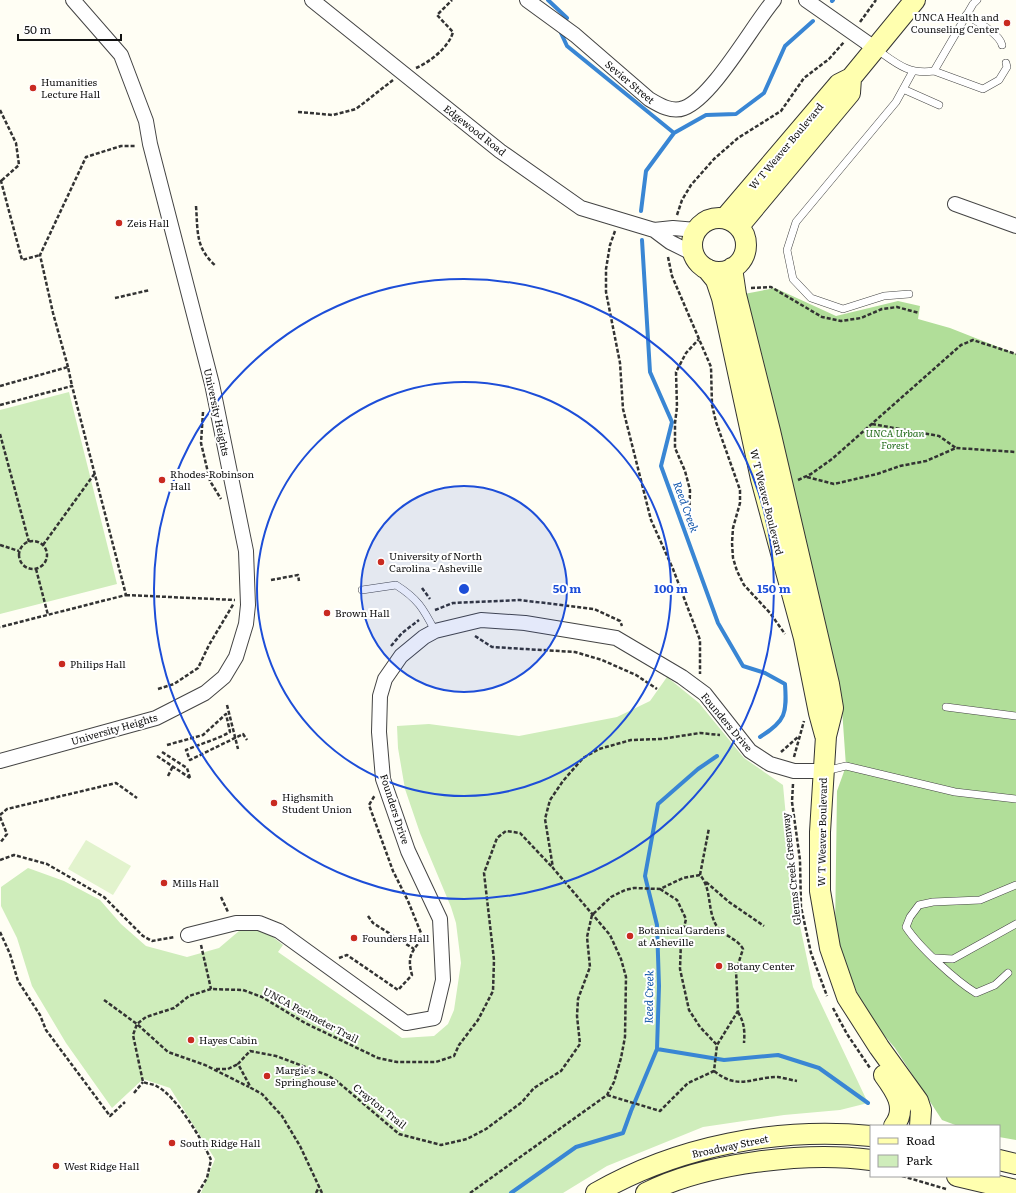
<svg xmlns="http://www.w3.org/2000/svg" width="1016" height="1193" font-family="Literata,serif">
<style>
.green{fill:#cfedbb}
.forest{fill:#b1de99}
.pitch{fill:#e2f3cd}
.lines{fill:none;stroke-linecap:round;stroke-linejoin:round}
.stream{stroke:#3986d4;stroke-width:4}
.lane-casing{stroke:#444;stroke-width:8}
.street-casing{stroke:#444;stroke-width:16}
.secondary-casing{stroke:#333;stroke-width:22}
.path{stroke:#333;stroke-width:2.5;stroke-dasharray:4 2;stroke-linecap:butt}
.lane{stroke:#fff;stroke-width:7}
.street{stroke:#fff;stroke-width:14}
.secondary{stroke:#ffffaf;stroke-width:20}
.path-bridge{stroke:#333;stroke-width:2.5;stroke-dasharray:4 2;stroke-linecap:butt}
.ring{fill:none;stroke:#1d4ed8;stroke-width:2}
.poi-dot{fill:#c92a20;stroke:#fff;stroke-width:1.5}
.labels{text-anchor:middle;stroke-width:4;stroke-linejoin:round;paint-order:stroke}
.poi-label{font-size:10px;fill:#111;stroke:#fff;text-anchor:start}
.street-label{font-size:10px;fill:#111;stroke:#fff}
.park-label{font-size:10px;font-style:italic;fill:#246d1c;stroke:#fff}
.water-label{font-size:11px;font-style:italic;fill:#1257ab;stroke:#fff}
.centre{fill:#1d4ed8;stroke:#fff;stroke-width:2}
.ring-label{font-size:12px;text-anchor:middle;font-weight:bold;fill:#1d4ed8;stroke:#fff;stroke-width:4;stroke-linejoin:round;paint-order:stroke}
</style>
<rect width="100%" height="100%" fill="#fffef4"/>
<path class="green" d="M69,392L117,584L0,614V410Z
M667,677L699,703L744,758L783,785L793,893L813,987L868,1103L840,1110L784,1115L703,1127L607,1166L563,1193H201L215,1159L170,1088L143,1079L112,1108L66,1043L32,986L17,938L1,906V887L28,868L64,881L100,900L121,924L146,946L187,957L219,948L239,931L254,928L268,933L283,945L278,952L402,1038L434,1036L448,1024L454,1010L461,963L456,923L451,907L420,833L405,789L398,748L397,726L429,724L519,736L617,717L650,701Z"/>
<path class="forest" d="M775,288L836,316L898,301L920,306L918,319L950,328L1016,354V1140L999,1137V1126H958L942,1120L895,1048L867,1015L848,972L835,932L837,791L846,766L841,695L787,510L744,294Z"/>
<path class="pitch" d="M86,840L131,866L113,895L68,869Z"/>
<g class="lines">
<path class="stream" d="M548,0L567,18
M832,1L833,0
M561,33L567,46L674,133
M641,211L646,171L674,133L706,115L736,114L764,93L785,46L813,21
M642,240L650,372L672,422L661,466L718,623L743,666L765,673L785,684C787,713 786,721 760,737
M657,1049L724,1060L778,1055L819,1068L868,1103
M511,1193L576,1147L623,1133L631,1111L657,1049L659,986L657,925L645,876L658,804L698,769L717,756"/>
<g class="lane-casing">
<path id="lane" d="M966,15C976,21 999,33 1002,45
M876,49C896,63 908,75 934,71L973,4L977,0
M934,71L983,89L999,80L1007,67L1006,63
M903,89L939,105
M909,294L884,296L843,309L811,298L793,279L787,250L796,222L896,102L913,71
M362,590L396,585C418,599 423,608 435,631
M946,707L1016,716
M825,771L846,766L955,792L1016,799
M935,958L953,959L1016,924
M1008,973L995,985L976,993C956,981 919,947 906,927L910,917L919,905L933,902L980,900L1016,885"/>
</g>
<g class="street-casing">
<path id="street" d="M312,0L500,151L581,208L654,230L670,242L692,253
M527,0L575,35L649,99C659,105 672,113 684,108C713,97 752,26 774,0
M806,0L876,49
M955,204L1016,226
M654,230L673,228L696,230
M0,761L156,718L205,693L224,677L236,657L246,624L248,605L246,551L212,384L150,144L146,121L121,55L73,0
M188,935L236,923H259L279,931L406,1023L434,1018L443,980L440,919L408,851L383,779L379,732L380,696L385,679L401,656L424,637L435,631L481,620L525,623L616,638L682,677L705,694L750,751L770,764L794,771H823"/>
</g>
<g class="secondary-casing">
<path id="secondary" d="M725,218L839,84L851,78L915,0
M692 245a27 27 0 1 1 54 0a27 27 0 1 1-54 0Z
M739,226L850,93L851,78
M732,268L736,295L770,431L829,684L833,708L826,736L820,832V891L830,948L847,997L879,1047L918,1101L921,1110L920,1126
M707,269L716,280L722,298L761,479L804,638L819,713L825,735
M884,1075C895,1090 908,1108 894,1126
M999,1160L1016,1164
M957,1176L1016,1190
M596,1193C678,1146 777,1127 871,1136
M646,1193C705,1163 806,1151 871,1160"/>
</g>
<path class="path" d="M860,22L876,0
M416,68C430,62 449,47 453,32L437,15L452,0
M0,110L16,143L19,165L1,181
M298,112L333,115L356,109L393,80
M0,181H1L22,260L40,255
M196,206C198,231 195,248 216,266
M677,215L682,200L691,185L714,159L738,138L781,111L804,78L829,59L844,42
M615,231L610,245L606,269V292L620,363L623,409L651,520L673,569L700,640V674
M668,257L672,276L711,367L712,405L716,422L740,490V503L733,528L732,543L733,558L737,571L744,585L770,613L785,634
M751,288L771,287L822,317L841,321L861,318L882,309L897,307L919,313
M115,298L150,290
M68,367L53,313L40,255L86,157L121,146H135
M0,386L68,367L72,386
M0,405L72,386L126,595L0,627
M203,412L201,443L210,481L221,499
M872,424L939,436L956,448
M0,434L29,542
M807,477L834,484L877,474L900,466L926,461L956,448L1016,452
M798,480L811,474L832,459L961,345L973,340L1016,354
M689,529L690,490L685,471L675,448V423L677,407L676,372L686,353L699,339
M19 555a14 14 0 1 1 28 0a14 14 0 1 1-28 0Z
M0,545L19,551
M43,545L95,473
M36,569L48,615
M271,580L298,575L299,581
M422,588L430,599
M126,595L235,600
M435,610L453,603L520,600L594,609L620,621L622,626
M475,636L492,647L575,652L602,660L636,675L657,689
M391,646L402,633L419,620
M158,689L174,684L198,668L209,645L234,603
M167,745L203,735L226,714L230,732C218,739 200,744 186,750L190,760L243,734L247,740
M162,752L187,768L190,778
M781,752L799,736
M157,756L190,778
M794,757L804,721
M168,776L173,766
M793,784L792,802L800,860L801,907L811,953L827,996
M0,815L7,809L116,783L137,798
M0,817L7,834L0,843
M0,860L14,855L47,864L104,897L143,936L152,941L175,937
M700,875L709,828
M706,882L729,902L764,926
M660,889L677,900L686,919L681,941L680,969L689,1010L700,1027L717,1045
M221,897L228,912
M368,916L373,923L414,949
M0,932L10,954L18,981L40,1015L46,1030L110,1116L125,1102
M201,945L211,989
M339,958L347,955L398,990L412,975C407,957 411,952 423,938L408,901L393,871L369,805L375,795
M104,1000L137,1024L168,1052L205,1065L249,1087
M833,1008L847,1034L870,1068
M738,1012C744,1022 745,1030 744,1043
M216,1069H228L238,1064
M714,1071C739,1091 752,1077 778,1077C784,1078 791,1080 797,1081
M134,1093L143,1082
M607,1095L660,1111L688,1083L714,1071
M902,1176L946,1189
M198,1193L207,1178L211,1160C203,1141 176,1096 158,1087C154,1084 148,1084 143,1082L133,1035L137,1024L146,1017L174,1008L189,996L211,989L243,990L262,997L305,1023L378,1058L397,1062H436L454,1056L459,1045L478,1020L493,991L494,960L484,873L497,838L506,831L520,833L553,868
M316,1193L319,1187
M322,1193L300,1146L282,1116L262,1094L251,1088L238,1064L250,1051L276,1056L327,1075L338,1082L399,1134L441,1145L467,1139L486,1129L522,1102L534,1088L561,1071L580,1044L577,1016L578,999L590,967L587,937L592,915L611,897L625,890L634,888L660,889L683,878L700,875C712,889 707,909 716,925C723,936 737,938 743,949L736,971L738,1011L717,1045L714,1071
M470,1193L607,1095L614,1082L621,1058L625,1037L626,977L621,959L610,935L553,868L545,819L550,800L563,781L583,758L599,749L631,740L661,739L700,733L720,735"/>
<use href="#lane" class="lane"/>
<use href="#street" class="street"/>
<use href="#secondary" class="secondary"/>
<path class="path-bridge" d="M227,705L238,749"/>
</g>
<circle cx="464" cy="589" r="103" fill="#1d4ed8" fill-opacity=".12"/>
<g class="ring">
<circle cx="464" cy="589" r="103"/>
<circle cx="464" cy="589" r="207"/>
<circle cx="464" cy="589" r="310"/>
</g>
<g class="poi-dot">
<circle cx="1007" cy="23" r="4"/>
<circle cx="33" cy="88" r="4"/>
<circle cx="119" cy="223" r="4"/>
<circle cx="162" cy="480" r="4"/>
<circle cx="381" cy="562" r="4"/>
<circle cx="327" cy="613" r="4"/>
<circle cx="62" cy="664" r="4"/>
<circle cx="274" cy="803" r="4"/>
<circle cx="164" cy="883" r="4"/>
<circle cx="630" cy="936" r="4"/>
<circle cx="354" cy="938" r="4"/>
<circle cx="719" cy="966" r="4"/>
<circle cx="191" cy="1040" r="4"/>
<circle cx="267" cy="1076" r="4"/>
<circle cx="172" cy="1143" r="4"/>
<circle cx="56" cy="1166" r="4"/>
</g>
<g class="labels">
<g class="poi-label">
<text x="999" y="21" text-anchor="end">UNCA Health and<tspan x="999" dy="12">Counseling Center</tspan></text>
<text x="41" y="86">Humanities<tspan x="41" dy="12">Lecture Hall</tspan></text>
<text x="127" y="227">Zeis Hall</text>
<text x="170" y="478">Rhodes-Robinson<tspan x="170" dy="12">Hall</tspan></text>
<text x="389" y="560">University of North<tspan x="389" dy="12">Carolina - Asheville</tspan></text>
<text x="335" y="617">Brown Hall</text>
<text x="70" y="668">Philips Hall</text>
<text x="282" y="801">Highsmith<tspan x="282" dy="12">Student Union</tspan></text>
<text x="172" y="887">Mills Hall</text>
<text x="638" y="934">Botanical Gardens<tspan x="638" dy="12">at Asheville</tspan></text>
<text x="362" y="942">Founders Hall</text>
<text x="727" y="970">Botany Center</text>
<text x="199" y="1044">Hayes Cabin</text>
<text x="275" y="1074">Margie's<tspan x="275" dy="12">Springhouse</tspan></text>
<text x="180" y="1147">South Ridge Hall</text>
<text x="64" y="1170">West Ridge Hall</text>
</g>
<g class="street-label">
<text transform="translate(630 82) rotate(40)" y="4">Sevier Street</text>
<text transform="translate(475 130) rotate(38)" y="4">Edgewood Road</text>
<text transform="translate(786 146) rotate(-50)" y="4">W T Weaver Boulevard</text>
<text transform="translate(217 412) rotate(78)" y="4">University Heights</text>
<text transform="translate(767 502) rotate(76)" y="4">W T Weaver Boulevard</text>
<text transform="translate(727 722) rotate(50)" y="4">Founders Drive</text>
<text transform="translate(114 729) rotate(-16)" y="4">University Heights</text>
<text transform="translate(395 809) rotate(72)" y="4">Founders Drive</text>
<text transform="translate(822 832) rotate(-89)" y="4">W T Weaver Boulevard</text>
<text transform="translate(791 869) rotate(-96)" y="4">Glenns Creek Greenway</text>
<text transform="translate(311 1015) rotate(28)" y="4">UNCA Perimeter Trail</text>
<text transform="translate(380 1106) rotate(39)" y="4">Crayton Trail</text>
<text transform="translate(730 1146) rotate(-12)" y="4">Broadway Street</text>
</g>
<g class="park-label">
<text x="895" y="437">UNCA Urban<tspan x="895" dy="12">Forest</tspan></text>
</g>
<g class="water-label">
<text transform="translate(686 507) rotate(70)" y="4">Reed Creek</text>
<text transform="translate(649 997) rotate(-89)" y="4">Reed Creek</text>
</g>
</g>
<circle cx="464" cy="589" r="6" class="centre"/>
<g class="ring-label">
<text x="567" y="593">50 m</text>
<text x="671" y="593">100 m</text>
<text x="774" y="593">150 m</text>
</g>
<rect x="870" y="1125" width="130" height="52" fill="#ffffff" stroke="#a0a0a0"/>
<rect x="878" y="1138" width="20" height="6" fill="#ffffaf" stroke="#a0a0a0"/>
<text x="906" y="1145" font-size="12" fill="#111111">Road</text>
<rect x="878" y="1155" width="20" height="12" fill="#cfedbb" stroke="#a0a0a0"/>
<text x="906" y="1165" font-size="12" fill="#111111">Park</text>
<path d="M18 34v6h103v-6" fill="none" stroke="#111111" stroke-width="2"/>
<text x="24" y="34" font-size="12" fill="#111111" stroke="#ffffff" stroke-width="3" paint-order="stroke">50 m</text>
</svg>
